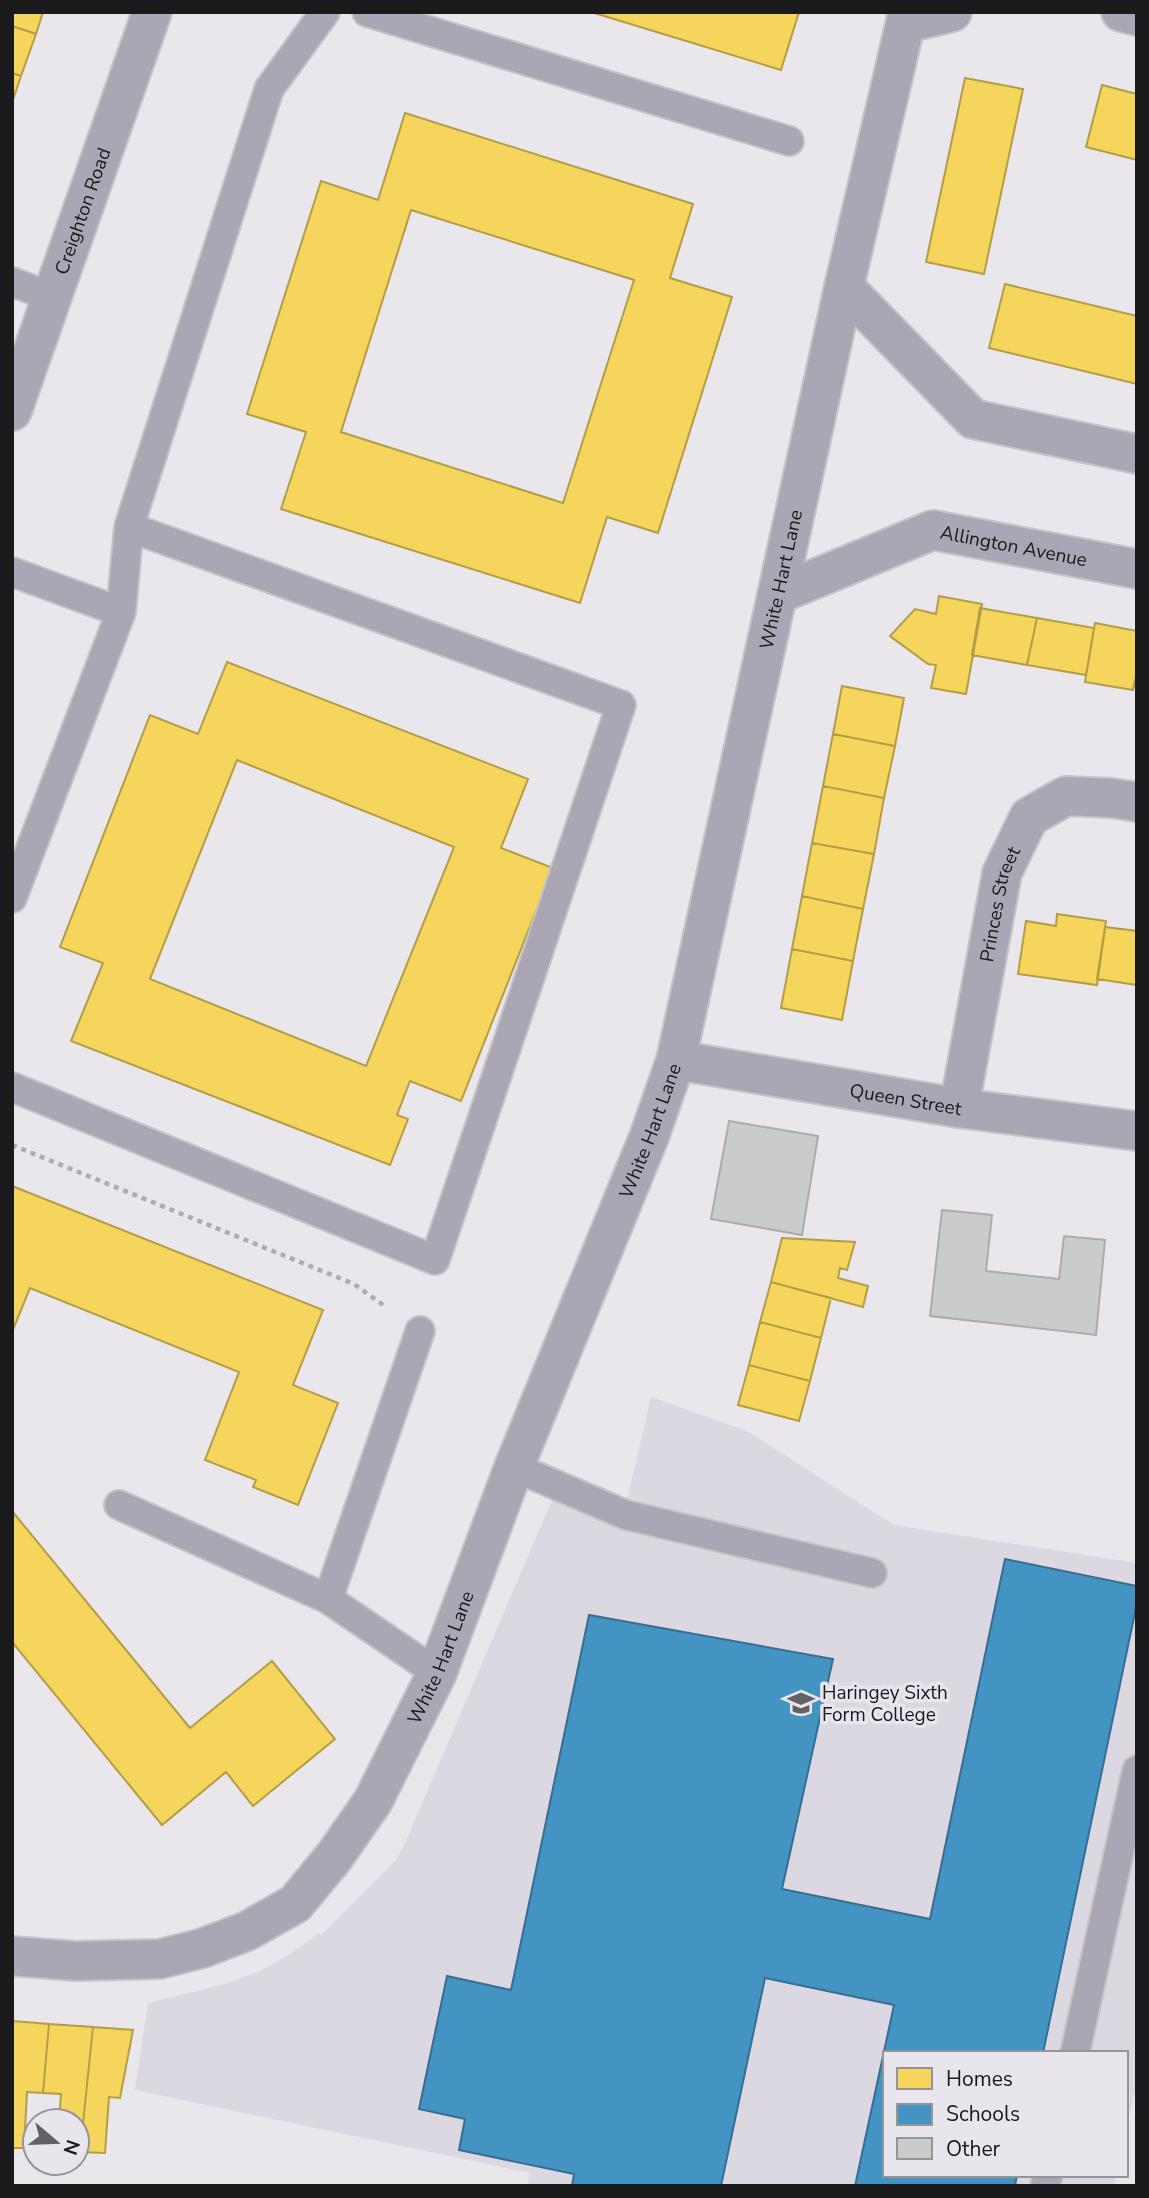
<svg xmlns="http://www.w3.org/2000/svg" width="1149" height="2198" font-family="'Nunito Sans',sans-serif">
<style>
.built{fill:#dcd8e2}
.homes{fill:#f6d55c;stroke:#b49d48;stroke-width:2;fill-rule:evenodd}
.schools{fill:#4393c3;stroke:#376e91;stroke-width:2}
.building{fill:#cacbcc;stroke:#acacae;stroke-width:2}
.lines{fill:none;stroke-linecap:round;stroke-linejoin:round}
.service-casing{stroke:#c4c3c5;stroke-width:32}
.minor-casing{stroke:#c4c3c5;stroke-width:42}
.tertiary-casing{stroke:#c4c3c5;stroke-width:42}
.path{stroke:#aeabb3;stroke-width:4.5;stroke-dasharray:5 5;stroke-linecap:butt}
.service{stroke:#aba6b3;stroke-width:28}
.minor{stroke:#aba6b3;stroke-width:38}
.tertiary{stroke:#aba6b3;stroke-width:38}
.labels{text-anchor:middle;stroke-width:7;stroke-linejoin:round;paint-order:stroke}
.street-label{font-size:19px;fill:#1a191b;stroke:#e8e5ed}
.poi-label{font-size:19px;fill:#1a191b;stroke:#e8e5ed;text-anchor:start}
</style>
<rect width="100%" height="100%" fill="#e9e7eb"/>
<path class="built" d="M651,1397L747,1431L894,1525L1137,1563V2081L1126,2130V2053H885V2175H1117L1114,2186H527L530,2173L135,2090L148,2003L221,1985L258,1972L289,1955L319,1933L321,1935L396,1860L405,1843L557,1489L626,1505Z"/>
<path class="homes" d="M12,12H43L36,34L12,26Z
M591,12H799L781,70Z
M12,26L36,34L21,76L12,73Z
M12,73L21,76L12,103Z
M965,78L1023,89L984,274L926,262Z
M1102,85L1137,94V160L1086,147Z
M405,113L693,204L670,278L732,297L658,533L607,517L580,603L281,509L306,432L247,414L321,181L378,200ZM411,210L634,280L563,503L341,432Z
M1005,284L1137,316V384L989,348Z
M939,596L982,604L966,694L931,688L936,665L928,664L890,636L915,609L936,614Z
M980,608L1037,618L1027,665L972,655Z
M1037,618L1094,628L1086,675L1027,665Z
M1095,623L1137,631V671L1133,690L1085,682Z
M227,662L528,779L501,848L553,868L461,1101L410,1081L397,1115L408,1119L390,1165L71,1041L103,963L60,947L150,715L198,734ZM237,760L454,847L366,1066L150,979Z
M842,686L904,698L895,746L833,734Z
M833,734L895,746L884,798L823,786Z
M823,786L884,798L874,854L812,843Z
M812,843L874,854L863,909L802,896Z
M802,896L863,909L853,961L792,949Z
M1057,914L1106,921L1097,985L1018,974L1026,921L1056,926Z
M1105,927L1137,931V985L1097,979Z
M792,949L853,961L842,1020L781,1008Z
M12,1186L323,1310L293,1385L338,1403L298,1505L253,1487L256,1480L205,1460L239,1372L30,1288L12,1332Z
M782,1238L855,1242L847,1270L840,1268L838,1278L868,1286L863,1307L771,1282Z
M771,1282L831,1298L821,1338L760,1322Z
M760,1322L821,1338L810,1381L749,1365Z
M749,1365L810,1381L799,1421L738,1405Z
M12,1511L190,1728L272,1661L335,1739L253,1806L226,1772L162,1825L12,1642Z
M12,2021L49,2024L43,2093L27,2092L24,2148H12Z
M49,2024L93,2027L80,2152H77V2121H59L61,2094L43,2093Z
M93,2027L133,2030L120,2098L109,2097L105,2153L80,2152Z"/>
<path class="schools" d="M1005,1559L1137,1586V1603L1043,2053H885V2175H1017L1015,2186H855L894,2005L765,1978L721,2186H572L574,2174L459,2150L465,2119L419,2109L447,1976L511,1990L589,1615L833,1659L782,1889L930,1919Z"/>
<path class="building" d="M729,1121L818,1136L802,1235L711,1219Z
M942,1210L992,1215L986,1271L1059,1279L1064,1236L1105,1240L1096,1335L930,1316Z"/>
<g class="lines">
<g class="service-casing">
<path id="service" d="M367,12L789,141
M12,282L52,297
M12,572L121,612
M12,898L121,612L129,527L269,89L325,12
M12,1087L435,1260L621,705L129,527
M514,1467L626,1515L872,1573
M119,1505L328,1599L420,1331
M328,1599L437,1673
M1075,2053L1137,1770
M1045,2186L1048,2175"/>
</g>
<g class="minor-casing">
<g id="minor">
<path d="M1121,12L1137,16"/>
<path d="M906,23L952,12"/>
<path d="M844,287L973,419L1137,454"/>
<path id="s1" d="M778,594L933,530L1137,569"/>
<path id="s2" d="M676,1060L959,1108L1137,1131"/>
<path id="s3" d="M959,1108L1002,873L1029,817L1066,796L1112,798L1137,802"/>
<path id="s4" d="M12,1956L75,1961L160,1959L203,1948L247,1931L295,1904L334,1857L373,1801L437,1673L514,1467L649,1137L676,1060L844,287L908,12"/>
</g>
</g>
<g class="tertiary-casing">
<g id="tertiary">
<path id="s5" d="M12,411L152,12"/>
</g>
</g>
<path class="path" d="M12,1145L354,1284L386,1307"/>
<use href="#service" class="service"/>
<use href="#minor" class="minor"/>
<use href="#tertiary" class="tertiary"/>
</g>
<defs>
<g id="university-bare" transform="scale(2.1)"><path d="M0-5L7-2L0 1L-7-2ZM-4 1L0 2.5L4 1V4Q0 6-4 4Z" fill="#626164" stroke="#e8e5ed" stroke-width="2.5" paint-order="stroke"/></g>
</defs>
<g fill-rule="evenodd">
<use href="#university-bare" x="801" y="1703"/>
</g>
<g class="labels">
<g class="street-label">
<text dy="7" stroke="none"><textPath href="#s5" startOffset="212">Creighton Road</textPath></text>
<text dy="7" stroke="none"><textPath href="#s1" startOffset="250">Allington Avenue</textPath></text>
<text dy="7" stroke="none"><textPath href="#s4" startOffset="1717">White Hart Lane</textPath></text>
<text dy="7" stroke="none"><textPath href="#s3" startOffset="208">Princes Street</textPath></text>
<text dy="7" stroke="none"><textPath href="#s2" startOffset="233">Queen Street</textPath></text>
<text dy="7" stroke="none"><textPath href="#s4" startOffset="1150">White Hart Lane</textPath></text>
<text dy="7" stroke="none"><textPath href="#s4" startOffset="583">White Hart Lane</textPath></text>
</g>
<g class="poi-label">
<text x="822" y="1699">Haringey Sixth<tspan x="822" dy="22">Form College</tspan></text>
</g>
</g>
<rect width="1149" height="2198" fill="none" stroke="#1a191b" stroke-width="28"/>
<rect x="883" y="2051" width="245" height="126" fill="#e8e5ed" stroke="#969399" stroke-width="2"/>
<rect x="897" y="2068" width="35" height="21" fill="#f6d55c" stroke="#969399" stroke-width="2"/>
<text x="946" y="2086" font-size="21" fill="#1a191b">Homes</text>
<rect x="897" y="2104" width="35" height="21" fill="#4393c3" stroke="#969399" stroke-width="2"/>
<text x="946" y="2121" font-size="21" fill="#1a191b">Schools</text>
<rect x="897" y="2138" width="35" height="21" fill="#cacbcc" stroke="#969399" stroke-width="2"/>
<text x="946" y="2156" font-size="21" fill="#1a191b">Other</text>
<g transform="translate(56 2142) rotate(109)"><circle r="33" fill="#e8e5ed" stroke="#969399" stroke-width="2"/>
<path d="M0-5L12 26L0 18L-12 26Z" fill="#626164"/>
<text y="-10" font-size="19" font-weight="bold" text-anchor="middle" fill="#1a191b">N</text>
</g>
</svg>
